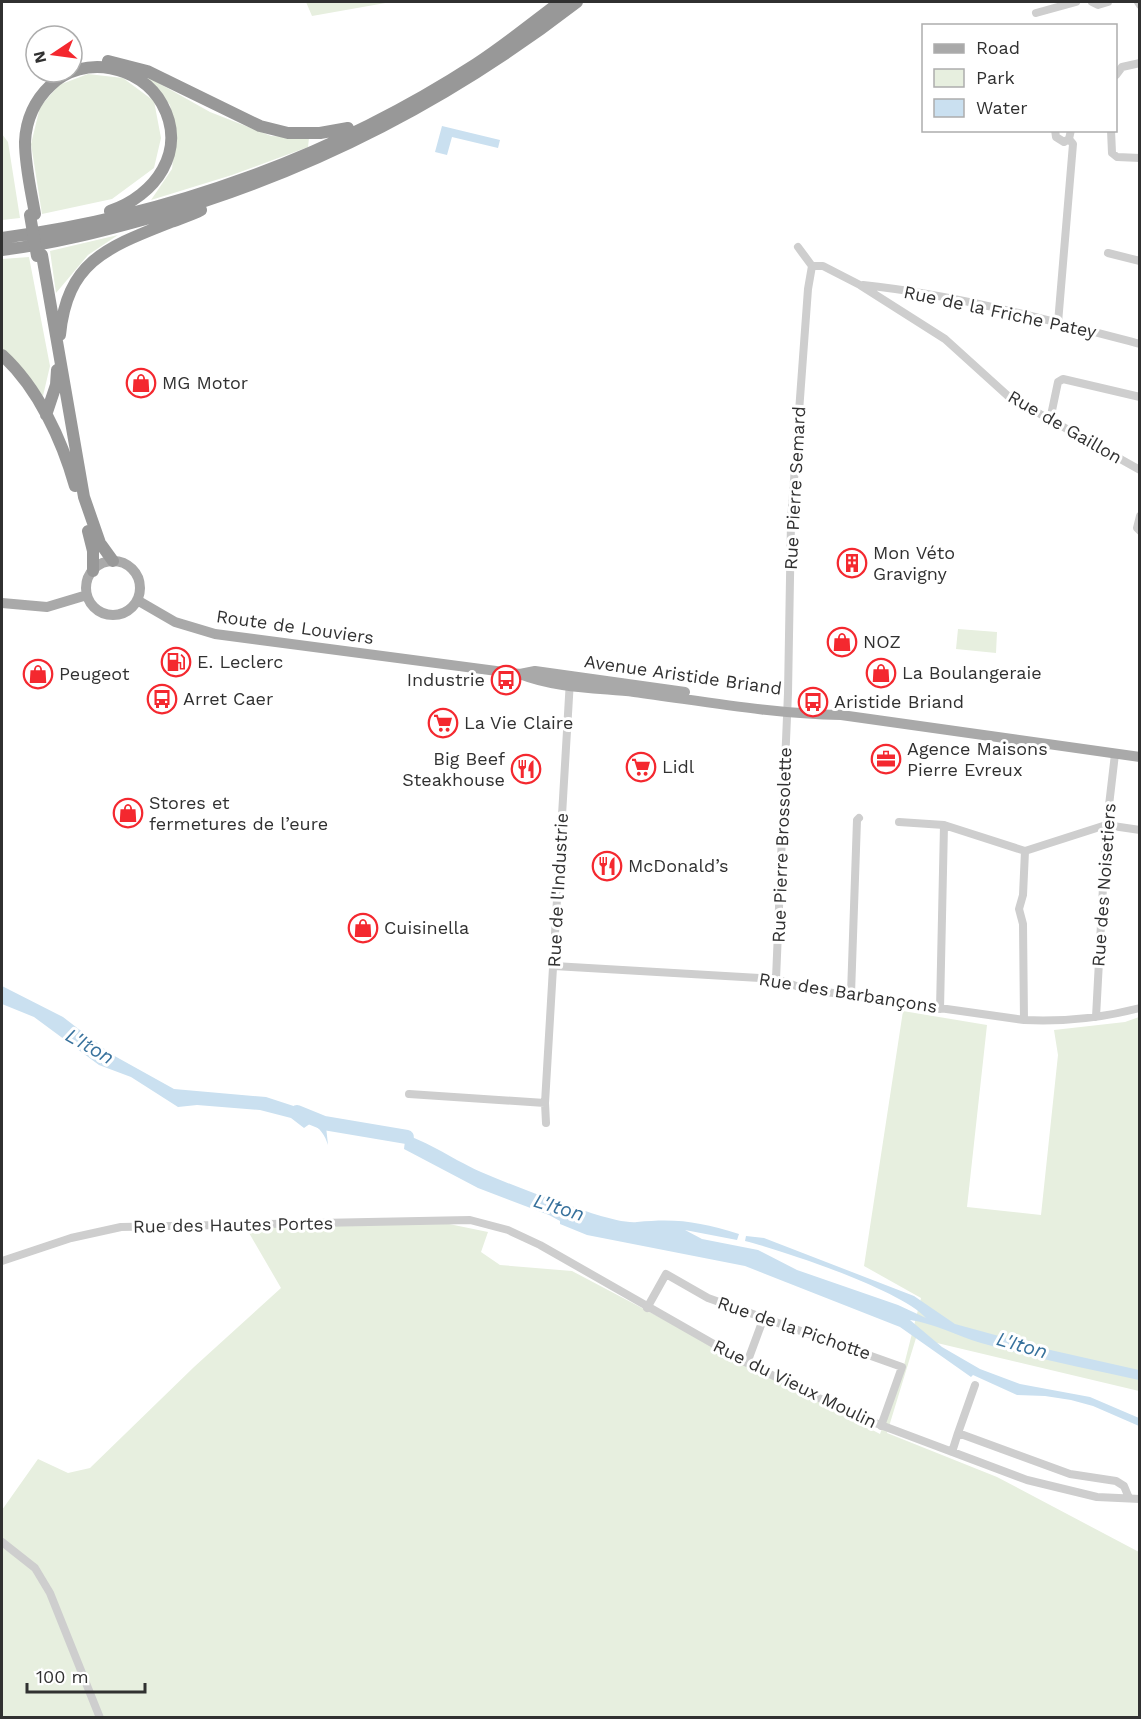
<svg xmlns="http://www.w3.org/2000/svg" width="1141" height="1719" font-family="'Work Sans',sans-serif">
<style>
.green{fill:#e7efdf}
.water{fill:#cae0f0}
.lines{fill:none;stroke-linecap:round;stroke-linejoin:round}
.river{stroke:#cae0f0;stroke-width:14}
.minor{stroke:#cecece;stroke-width:8}
.major{stroke:#a9a9a9;stroke-width:10}
.highway{stroke:#989898;stroke-width:12}
.highway-bridge{stroke:#989898;stroke-width:12}
.labels{text-anchor:middle;stroke-width:6;stroke-linejoin:round;paint-order:stroke}
.street-label{font-size:18px;fill:#313131;stroke:#fff}
.poi-label{font-size:18px;fill:#313131;stroke:#fff;text-anchor:start}
.water-label{font-size:20px;font-style:italic;fill:#37719c;stroke:#fff}
</style>
<rect width="100%" height="100%" fill="#fff"/>
<path class="green" d="M306,2H391L312,16Z
M88,74L123,78L154,101L161,138L154,168L112,199L42,214L31,144L40,107L59,85Z
M146,76L210,112L271,136L309,138L308,147L232,175L151,200L172,169L176,136L170,105Z
M2,134L8,142L20,218L2,220Z
M118,235L88,255L56,293L50,251Z
M29,257L50,366L43,396L2,348V259Z
M958,629L997,632L996,653L956,649Z
M903,1011L987,1025L967,1207L1041,1215L1058,1055L1054,1030L1125,1022L1139,1017V1391L916,1338L887,1433L997,1477L1139,1552V1717L2,1718V1510L38,1459L68,1473L90,1468L194,1367L281,1288L245,1226L449,1224L488,1232L481,1252L500,1265L572,1271L880,1434L902,1373L921,1298L864,1266Z"/>
<path class="water" d="M442,126L500,140L498,148L452,137L447,155L435,152Z
M2,986L63,1017L111,1054L174,1089L266,1097L315,1113V1121L325,1117L328,1145C325,1135 320,1128 311,1123L304,1128L291,1118L260,1110L197,1105L178,1107L131,1077L99,1065L34,1017L2,1004Z
M390,1130C426,1139 448,1157 481,1172C507,1183 535,1194 562,1203C580,1209 619,1224 637,1222C678,1218 700,1222 739,1234L737,1240L685,1230L702,1239L758,1250L797,1270L898,1305L926,1318C901,1290 784,1251 745,1241L746,1236L764,1238L914,1296L955,1324L1046,1349L1139,1370V1380C1086,1368 1033,1358 981,1343C958,1336 933,1323 910,1320L942,1347L980,1369L1020,1384L1090,1397L1139,1418V1426L1093,1406L1071,1400L1045,1396L1017,1395L973,1375L971,1377L900,1327L745,1266L587,1235L560,1224V1221L549,1215L478,1188L404,1149L405,1141L389,1137Z"/>
<g class="lines">
<path class="river" d="M297,1112L324,1123L407,1137"/>
<path class="minor" d="M1092,2L1098,5L1108,2
M1138,2L1140,5
M1036,13L1076,2
M1116,75L1122,67L1140,63
M1055,130L1056,137L1064,142L1069,139L1071,130
M1111,130L1112,153L1117,157L1140,158
M798,247L812,266
M1108,253L1140,261
M812,266H823L860,285L945,339L1008,396L1140,470
M863,285C957,295 1049,320 1140,344
M1058,323L1073,144L1069,139
M1050,420L1058,382L1063,379L1140,397
M1140,516L1137,528L1140,531
M899,822L944,825L1025,851L1106,825L1140,830
M554,966L776,979L805,989L1024,1020C1063,1022 1101,1018 1140,1008
M776,979L788,693L791,521L808,289L812,266
M851,994L857,820L859,818
M940,1009L944,825
M1096,1017L1106,831L1115,754
M1024,1020L1023,924L1019,909L1023,895L1025,851
M409,1094L545,1103L570,680
M545,1103L546,1123
M2,1261L71,1238L121,1227L470,1220L508,1230L540,1245L747,1363L854,1415L1027,1480L1097,1497L1140,1499
M647,1308L666,1274L708,1298L902,1367L881,1426
M747,1363L764,1317
M958,1433L975,1385
M952,1452L958,1433L1070,1474L1116,1481L1124,1486L1129,1498
M2,1542L35,1568L50,1593L100,1718"/>
<path class="major" d="M86 588a27 27 0 1 1 54 0a27 27 0 1 1-54 0Z
M137,600L175,622L215,634L520,674C555,688 597,688 634,692C702,701 772,714 841,715
M2,603L47,607L87,595
M520,674L535,671L685,692
M834,714L1140,757"/>
<path class="highway" d="M108,61L147,71L260,126L288,133H320L348,128
M35,214C31,191 25,166 25,142C26,119 35,100 51,85C83,54 141,65 162,104C188,151 155,196 110,211
M2,238C169,216 334,156 476,64C505,45 532,23 560,2
M2,250C53,244 103,231 153,217C308,173 449,101 577,2
M42,255L84,497L100,543L113,561
M60,335C67,261 108,247 171,222C181,218 192,215 201,210
M2,355C38,388 62,440 75,486
M46,415L56,385L57,370
M88,531L93,551V571"/>
<path class="highway-bridge" d="M30,215L37,256"/>
</g>
<defs>
<g id="shop-ring" transform="scale(1.5)"><circle r="9.5" fill="#fff" stroke="#f4282f" stroke-width="1.5"/><path d="M-5-2.5h2.3a2.7 3.5 0 0 1 5.4 0H5L5.5 6h-11ZM-1.5-2.5h3a1.5 2.3 0 0 0-3 0Z" fill="#f4282f"/></g>
<g id="building-ring" transform="scale(1.5)"><circle r="9.5" fill="#fff" stroke="#f4282f" stroke-width="1.5"/><path d="M-4-6H4V6H1V3H-1V6H-4ZM-2.5-4.3h1.7v1.8h-1.7ZM.8-4.3h1.7v1.8H.8ZM-2.5-1h1.7V.8h-1.7ZM.8-1h1.7V.8H.8Z" fill="#f4282f"/></g>
<g id="fuel-ring" transform="scale(1.5)"><circle r="9.5" fill="#fff" stroke="#f4282f" stroke-width="1.5"/><path d="M-5.5-6h7V0h2V4h1.3V-2.5L3-4.5l.8-.8L6-3V5H2.5V1h-1V6h-7ZM-4.2-4.7v3.2H.2V-4.7Z" fill="#f4282f"/></g>
<g id="bus-ring" transform="scale(1.5)"><circle r="9.5" fill="#fff" stroke="#f4282f" stroke-width="1.5"/><path d="M-5-6H5V4H4V6H2V4H-2V6H-4V4H-5ZM-3.5-4V0h7V-4ZM-3.5 1.2v1.5H-2V1.2ZM2 1.2v1.5H3.5V1.2Z" fill="#f4282f"/></g>
<g id="supermarket-ring" transform="scale(1.5)"><circle r="9.5" fill="#fff" stroke="#f4282f" stroke-width="1.5"/><path d="M-6-5.5h2.5l.6 2H6L4.5 2H-2.5L-4.4-4H-6ZM-1.5 3.2a1.3 1.3 0 1 0 .1 0ZM3 3.2a1.3 1.3 0 1 0 .1 0Z" fill="#f4282f"/></g>
<g id="office-ring" transform="scale(1.5)"><circle r="9.5" fill="#fff" stroke="#f4282f" stroke-width="1.5"/><path d="M-6-3h4V-5.5h4V-3h4V5H-6ZM-1-4.5V-3h2v-1.5ZM-6 0V1H6V0Z" fill="#f4282f"/></g>
<g id="restaurant-ring" transform="scale(1.5)"><circle r="9.5" fill="#fff" stroke="#f4282f" stroke-width="1.5"/><path d="M-5-6h1v4h1v-4h1v4h1v-4h1v5L-1.5 .5V6h-2V.5L-5-1ZM5-6V6H3V1.5H1.5Q1.5-4 5-6Z" fill="#f4282f"/></g>
</defs>
<g fill-rule="evenodd">
<use href="#shop-ring" x="141" y="383"/>
<use href="#building-ring" x="852" y="563"/>
<use href="#shop-ring" x="842" y="642"/>
<use href="#fuel-ring" x="176" y="662"/>
<use href="#shop-ring" x="881" y="673"/>
<use href="#shop-ring" x="38" y="674"/>
<use href="#bus-ring" x="506" y="680"/>
<use href="#bus-ring" x="162" y="699"/>
<use href="#bus-ring" x="813" y="702"/>
<use href="#supermarket-ring" x="443" y="723"/>
<use href="#office-ring" x="886" y="759"/>
<use href="#supermarket-ring" x="641" y="767"/>
<use href="#restaurant-ring" x="526" y="769"/>
<use href="#shop-ring" x="128" y="813"/>
<use href="#restaurant-ring" x="607" y="866"/>
<use href="#shop-ring" x="363" y="928"/>
</g>
<g class="labels">
<g class="street-label">
<text transform="translate(1000 312) rotate(12)" y="6">Rue de la Friche Patey</text>
<text transform="translate(1065 427) rotate(30)" y="6">Rue de Gaillon</text>
<text transform="translate(795 488) rotate(-87)" y="6">Rue Pierre Semard</text>
<text transform="translate(295 627) rotate(8)" y="6">Route de Louviers</text>
<text transform="translate(683 675) rotate(8)" y="6">Avenue Aristide Briand</text>
<text transform="translate(782 845) rotate(-88)" y="6">Rue Pierre Brossolette</text>
<text transform="translate(1104 885) rotate(-86)" y="6">Rue des Noisetiers</text>
<text transform="translate(558 890) rotate(-87)" y="6">Rue de l'Industrie</text>
<text transform="translate(848 993) rotate(9)" y="6">Rue des Barbançons</text>
<text transform="translate(233 1225) rotate(-1)" y="6">Rue des Hautes Portes</text>
<text transform="translate(794 1328) rotate(19)" y="6">Rue de la Pichotte</text>
<text transform="translate(795 1384) rotate(26)" y="6">Rue du Vieux Moulin</text>
</g>
<g class="poi-label">
<text x="162" y="389">MG Motor</text>
<text x="873" y="559">Mon Véto<tspan x="873" dy="21">Gravigny</tspan></text>
<text x="863" y="648">NOZ</text>
<text x="197" y="668">E. Leclerc</text>
<text x="902" y="679">La Boulangeraie</text>
<text x="59" y="680">Peugeot</text>
<text x="485" y="686" text-anchor="end">Industrie</text>
<text x="183" y="705">Arret Caer</text>
<text x="834" y="708">Aristide Briand</text>
<text x="464" y="729">La Vie Claire</text>
<text x="907" y="755">Agence Maisons<tspan x="907" dy="21">Pierre Evreux</tspan></text>
<text x="505" y="765" text-anchor="end">Big Beef<tspan x="505" dy="21">Steakhouse</tspan></text>
<text x="662" y="773">Lidl</text>
<text x="149" y="809">Stores et<tspan x="149" dy="21">fermetures de l’eure</tspan></text>
<text x="628" y="872">McDonald’s</text>
<text x="384" y="934">Cuisinella</text>
</g>
<g class="water-label">
<text transform="translate(90 1046) rotate(30)" y="7">L'Iton</text>
<text transform="translate(559 1207) rotate(17)" y="7">L'Iton</text>
<text transform="translate(1022 1345) rotate(16)" y="7">L'Iton</text>
</g>
</g>
<rect width="1141" height="1719" fill="none" stroke="#313131" stroke-width="6"/>
<rect x="922" y="24" width="195" height="108" fill="#ffffff" stroke="#adadad" stroke-width="1.5"/>
<rect x="934" y="44" width="30" height="9" fill="#a9a9a9" stroke="#adadad" stroke-width="1.5"/>
<text x="976" y="54" font-size="18" fill="#313131">Road</text>
<rect x="934" y="69" width="30" height="18" fill="#e7efdf" stroke="#adadad" stroke-width="1.5"/>
<text x="976" y="84" font-size="18" fill="#313131">Park</text>
<rect x="934" y="99" width="30" height="18" fill="#cae0f0" stroke="#adadad" stroke-width="1.5"/>
<text x="976" y="114" font-size="18" fill="#313131">Water</text>
<g transform="translate(54 54) rotate(257)"><circle r="28" fill="#ffffff" stroke="#adadad" stroke-width="1.5"/>
<path d="M0-4.5L10 22L0 15L-10 22Z" fill="#f4282f"/>
<text y="-9" font-size="16" font-weight="bold" text-anchor="middle" fill="#313131">N</text>
</g>
<path d="M27 1683v9h118v-9" fill="none" stroke="#313131" stroke-width="3"/>
<text x="36" y="1683" font-size="18" fill="#313131" stroke="#ffffff" stroke-width="4.5" paint-order="stroke">100 m</text>
</svg>
